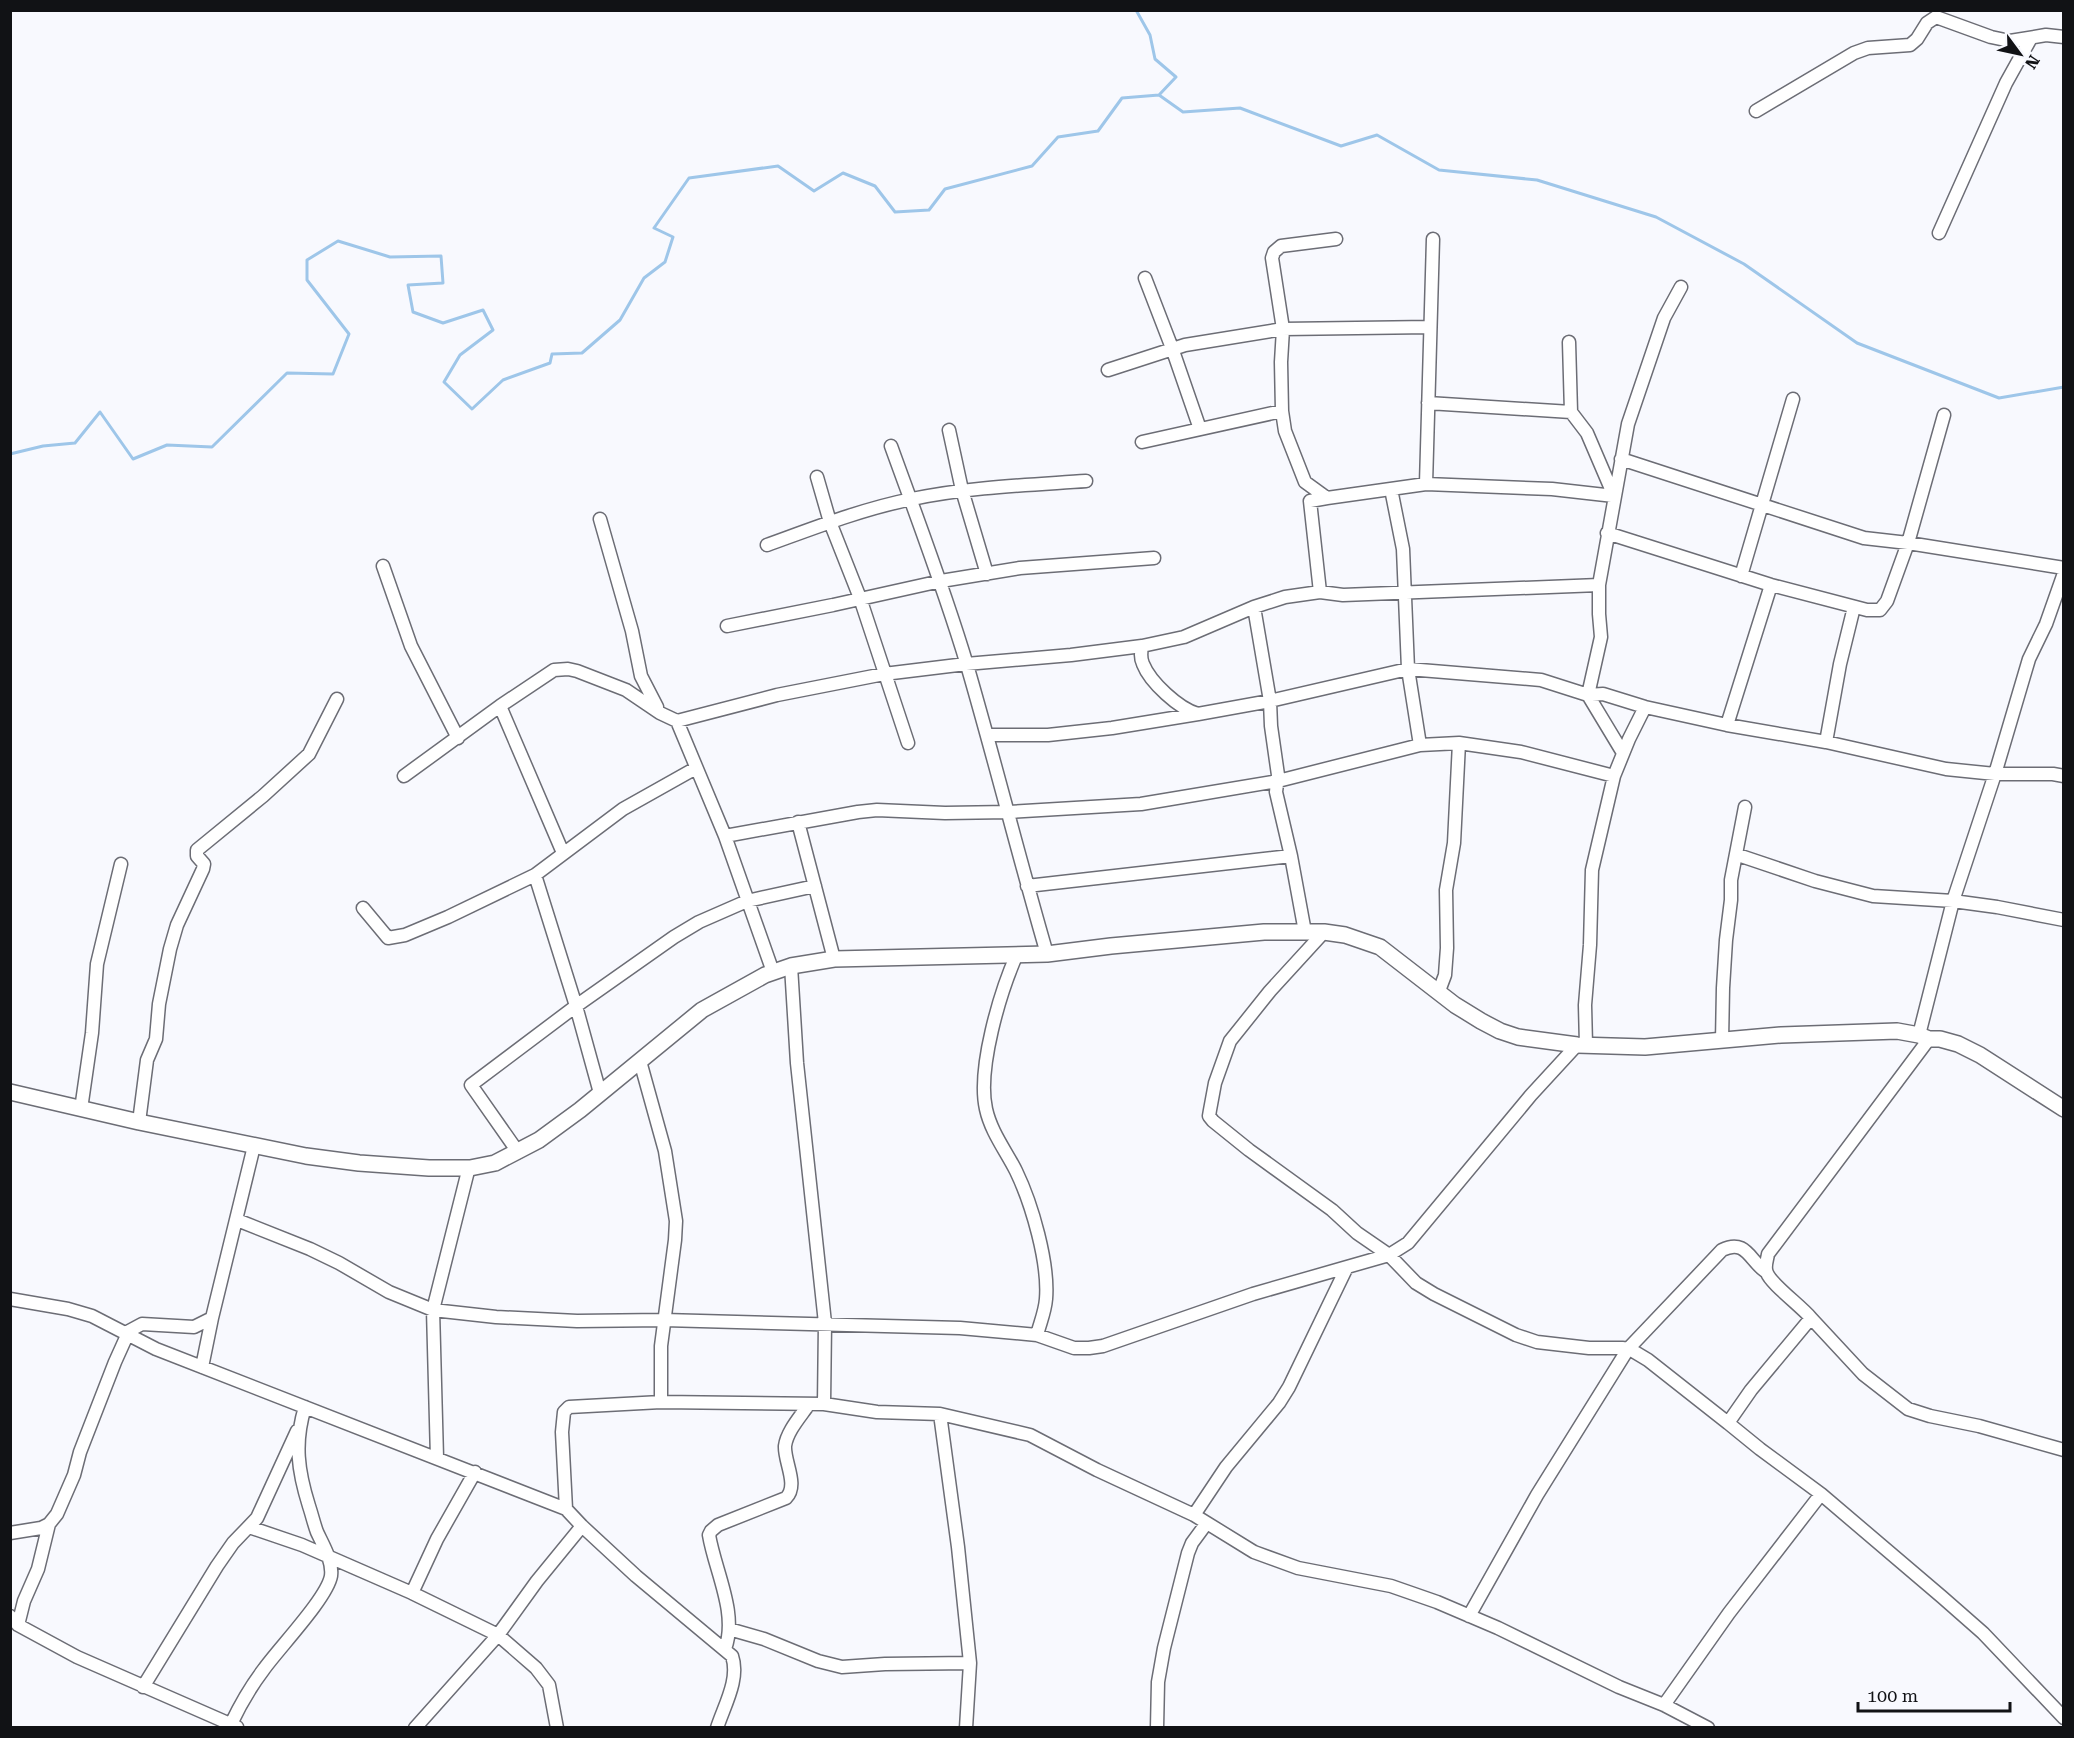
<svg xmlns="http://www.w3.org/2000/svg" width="2074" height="1738" font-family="'Roboto Serif',serif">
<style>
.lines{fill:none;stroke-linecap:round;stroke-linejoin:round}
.stream{stroke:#9ec6e9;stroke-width:3}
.minor-casing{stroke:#6c6d75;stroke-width:15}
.tertiary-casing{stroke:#6c6d75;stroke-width:18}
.minor{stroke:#fff;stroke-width:12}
.tertiary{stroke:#fff;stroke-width:15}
</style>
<rect width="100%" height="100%" fill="#f8f9fe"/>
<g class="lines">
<path class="stream" d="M1159,95L1183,112L1240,108L1341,146L1377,135L1439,170L1537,180L1656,217L1744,264L1857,343L1999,398L2064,387
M10,454L43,446L75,443L100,412L133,459L167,445L212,447L287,373L333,374L349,334L307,280V260L338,241L390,257L441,256L443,283L408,285L413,312L443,323L483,310L493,330L460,355L444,382L472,409L503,380L550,363L552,354L582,353L620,320L644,278L665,262L673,237L654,228L689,178L778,166L814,191L843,173L875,186L895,212L929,210L945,189L1032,166L1058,137L1098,131L1122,98L1159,95L1176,77L1155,59L1150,35L1136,10"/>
<g class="minor-casing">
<path id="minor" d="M1756,111L1854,53L1868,48L1910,45L1917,39L1927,23L1936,17L1991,37L2010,41L2046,35L2064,37
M1939,233L2006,83L2031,38
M1145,278L1172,348L1200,429
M1108,370L1185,345L1283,329L1430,327
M1428,403L1571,412
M949,430L962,490L987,574
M1142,442L1282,411
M891,446C917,518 945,591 967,665C995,761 1019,858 1047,954
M1621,459L1864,538L1908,543L2064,568
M817,477L830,522L860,598L908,743
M1426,484L1433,239
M1391,489L1403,549L1408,669L1420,745
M1327,498L1426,484L1552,489L1614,496L1587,433L1571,412L1569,342
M600,519L632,631L641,676L657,707
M1607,533L1771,585L1867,610H1880L1887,601L1908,543L1944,415
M767,545C814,528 862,509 912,499C969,487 1028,485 1086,481
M383,566L411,646L458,738
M1741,576L1793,399
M1320,592L1310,501L1327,498L1305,482L1285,431L1282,411L1281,362L1283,329L1272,258L1274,252L1281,246L1336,239
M1254,607L1270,701L1271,726L1278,775L1276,792L1291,856L1305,932
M727,626L833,605L941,581L1020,568L1154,558
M1142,646C1141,652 1140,658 1143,664C1150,682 1179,709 1198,714L1270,701L1408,669L1541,680L1588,695L1603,694L1645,707L1727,725L1826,742L1946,769L1995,774H2053L2064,776
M500,706L563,853
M677,721L777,695L884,674L966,664L1071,655L1142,646L1184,637L1254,607L1285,597L1320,592L1343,595L1599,585
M1727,725L1771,585
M987,735H1048L1112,728L1198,714
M1826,742L1840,664L1854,607
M1623,753L1588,695L1601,637L1599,614V585L1628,424L1664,318L1681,287
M404,776L500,706L554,670L568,669L577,671L626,690L660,713L677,721L725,836L773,972
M798,822L834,959
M725,836L858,812L877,810L945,813L1009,812L1141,804L1278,781L1420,745L1459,743L1521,752L1614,776
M1738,855L1815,881L1873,896L1953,901L1997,907L2064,920
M535,875L576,1006L600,1093
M1027,886L1291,856
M363,908L388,938L405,935L448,917L535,875L623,809L696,768
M1324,932L1270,991L1230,1041L1215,1083L1210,1110L1209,1116L1213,1121L1249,1150L1332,1210L1357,1233L1389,1255L1416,1283L1434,1294L1516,1335L1537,1342L1589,1348H1623L1633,1351L1648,1360L1728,1423
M1017,954C1000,992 977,1069 986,1109C991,1132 1006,1151 1016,1171C1032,1204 1049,1263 1046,1299C1045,1312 1040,1323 1037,1335
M791,966L797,1063L825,1323L824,1404
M1439,991L1445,975L1447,948L1446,890L1454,843L1459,743
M1919,1035L1953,901L1995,774L2029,659L2046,624L2064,573
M1929,1039L1768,1254C1767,1261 1764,1267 1767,1273C1771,1284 1801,1306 1811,1318L1751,1390L1728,1423L1760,1449L1821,1494L1942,1597L1983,1633L2064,1718
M1722,1041L1723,988L1726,940L1731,900V880L1745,807
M1586,1045L1585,1005L1590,945L1592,870L1614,776L1629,739L1645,707
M640,1061L665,1151L676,1221L675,1240L661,1346V1402
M81,1109L92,1033L97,964L121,864
M139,1122L147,1060L156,1039L159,1004L170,949L177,925L203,869L204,864L197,856V850L263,796L309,754L337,699
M518,1152L471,1085L576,1006L674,937L699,922L747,901L815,886
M237,1220L310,1249L339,1263L389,1292L433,1310L496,1317L577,1321L664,1320L960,1328L1037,1335L1074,1348H1089L1103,1346L1253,1294L1347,1267
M10,1299L68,1309L92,1316L156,1349L566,1509L582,1526L636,1576L732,1656C740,1679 724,1706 717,1728
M1811,1318L1863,1374L1908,1409L1930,1416L1979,1426L2064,1450
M202,1367L212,1318L254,1146
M940,1414L958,1547L970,1663L966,1728
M437,1458L433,1310L469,1167
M566,1509L562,1432L564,1412L569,1407L661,1402L824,1404L877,1412L940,1414L1030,1435L1097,1470L1194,1515L1254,1552L1298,1568L1391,1586L1437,1602L1498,1628L1619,1687L1664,1705L1708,1728
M1194,1515L1226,1467L1279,1403L1289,1387L1347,1267L1389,1255L1408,1243L1531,1095L1577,1045
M249,1527L302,1545L412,1593L498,1635L536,1668L549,1685L557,1728
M10,1533L41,1528L49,1524L57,1514L74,1475L80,1452L115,1362L129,1331L142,1324L194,1327L212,1318
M412,1593L437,1539L475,1472
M10,1616L18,1625L77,1657L237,1727
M1469,1616L1537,1495L1628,1349L1722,1250C1746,1238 1750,1261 1765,1271
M18,1625L24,1601L38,1569L49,1524
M729,1629L764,1639L818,1661L842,1667L885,1664L970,1663
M725,1649C738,1613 715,1571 709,1535L711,1531L718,1525L786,1498C799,1485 784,1462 785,1446C787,1431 801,1416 809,1404
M143,1687L217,1566L233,1543L257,1518L297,1431
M1664,1705L1729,1613L1821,1494
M231,1724C240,1705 251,1686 264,1669C279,1648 327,1598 331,1576C333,1561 323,1545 317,1532C314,1524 312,1515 309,1506C298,1471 294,1443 305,1407
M415,1728L498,1635L537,1581L582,1526
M1157,1728L1158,1682L1164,1648L1188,1553L1192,1543L1206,1524"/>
</g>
<g class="tertiary-casing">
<path id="tertiary" d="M10,1092L139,1122L306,1156L359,1163L429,1168H470L495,1163L539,1140L580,1110L702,1010L765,975L791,966L834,959L1047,954L1111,946L1264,932H1324L1345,935L1380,947L1455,1005L1481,1021L1500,1031L1518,1037L1577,1045L1645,1047L1781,1035L1897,1031L1919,1035L1929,1039H1940L1958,1044L1980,1055L2064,1109"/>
</g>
<use href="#minor" class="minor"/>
<use href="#tertiary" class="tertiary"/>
</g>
<rect width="2074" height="1738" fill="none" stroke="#111215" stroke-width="24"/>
<g transform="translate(2020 54) rotate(123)" stroke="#f8f9fe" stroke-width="4.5" paint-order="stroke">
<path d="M0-4.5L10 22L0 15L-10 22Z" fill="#111215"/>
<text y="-9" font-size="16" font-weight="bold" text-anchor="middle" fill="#111215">N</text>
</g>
<path d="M1858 1702v9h152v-9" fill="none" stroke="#111215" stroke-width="3"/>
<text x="1867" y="1702" font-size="18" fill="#111215" stroke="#f8f9fe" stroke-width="4.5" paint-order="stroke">100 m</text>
</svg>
